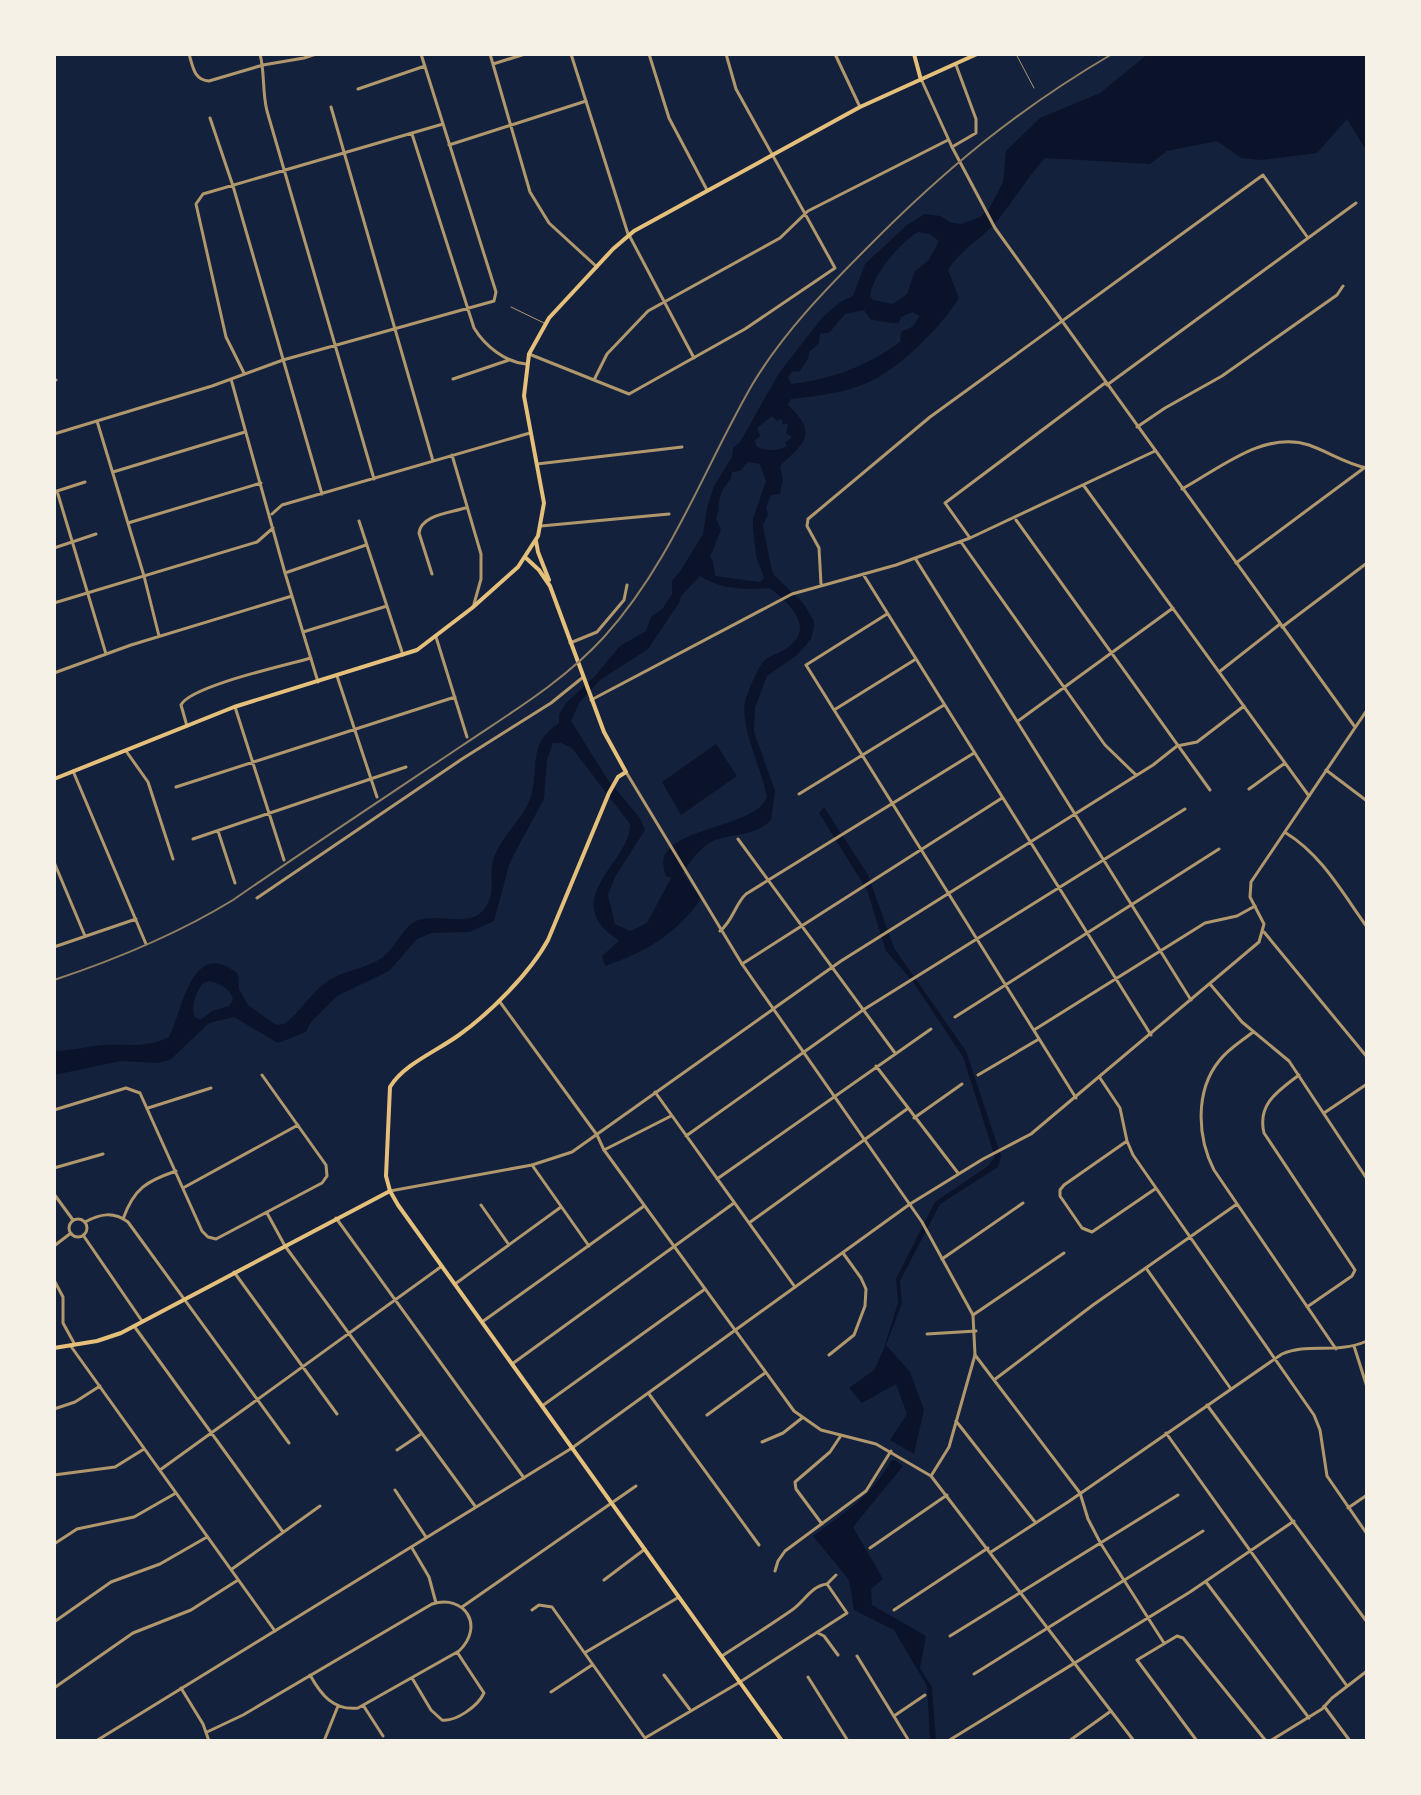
<svg xmlns="http://www.w3.org/2000/svg" width="1421" height="1795" font-family="Signika,sans-serif">
<style>
.water{fill:#0b132b;fill-rule:evenodd}
.lines{fill:none;stroke-linecap:round;stroke-linejoin:round}
.service{stroke:#b1986c;stroke-width:1}
.minor{stroke:#b1986c;stroke-width:3}
.tertiary{stroke:#b1986c;stroke-width:3}
.secondary{stroke:#e5c07b;stroke-width:4}
.primary{stroke:#e5c07b;stroke-width:4}
.rail{stroke:#918062;stroke-width:2}
</style>
<rect width="100%" height="100%" fill="#14213d"/>
<path class="water" d="M1148,54H1367V152L1347,119L1317,153L1261,160L1241,158L1217,141L1167,151L1150,164L1045,158C1027,178 1014,200 998,220C982,239 961,249 948,270L959,298C942,326 899,369 869,382C845,393 817,396 791,399L788,405C819,434 804,443 780,466L783,479L780,494L771,495L766,508L768,514L763,525L771,567L774,575L804,604L814,621V627L811,639L797,655L767,676L755,708L754,732L775,791L771,820C757,834 740,834 722,838C704,842 692,858 683,873L701,899C675,935 646,952 605,966L602,956L619,941C613,936 604,930 600,924C575,889 631,857 630,824L572,748L561,743H553L547,760L544,799L510,862L494,921L469,932L431,933L417,939L389,971L337,996L311,1022L306,1032L278,1043L234,1017L209,1023L170,1060L158,1063L121,1061L54,1075V1051C71,1051 88,1046 105,1045C128,1044 148,1048 169,1037C183,1009 192,936 238,974L239,989L248,1005L276,1025L284,1024C301,1012 311,992 328,981C344,970 367,969 383,957C396,947 402,928 416,921C441,911 474,932 488,903C495,891 489,875 493,861C499,839 518,824 528,804C542,774 524,745 559,723V714L566,703L595,676L620,646L646,631L651,617L663,608L672,594V581L681,570L703,534L707,508L714,486L732,457L733,448L740,442L779,373L822,318L840,302L853,296L865,264L907,225L925,214L940,216L952,223L961,224L980,217L989,209L1003,182L1006,151L1040,118L1100,93ZM918,232L930,234L939,241L929,260L915,271L907,294L893,304L873,300L870,296C872,276 900,242 918,232ZM864,310L870,319C878,321 893,324 899,323L901,317L913,312L920,316L912,327L901,332L900,342C866,367 831,379 791,384L788,377L793,371L799,372L808,359L809,352L819,343L820,334L830,332L845,314ZM772,416L777,421L782,419L783,425L788,423L786,433L792,437L785,443L787,446C779,451 765,452 756,446L755,440L760,436L757,428ZM748,462L760,464L766,481L753,519V529L756,556L764,578L760,582L715,576L713,561L710,557L721,530L716,518L719,510L718,506L722,491L731,478L732,472L740,471ZM700,576C722,590 746,590 770,588C790,604 818,629 784,650C777,654 768,656 763,662C756,671 748,691 745,702C740,727 762,770 767,797C754,832 645,825 666,876L671,878L647,923L630,931L615,924L608,895L615,877L645,830L640,818L608,780L571,721L579,703L600,680L648,649L679,603L681,596ZM210,981C221,984 231,989 233,1000L229,1006L212,1011L200,1020L195,1017C190,1006 196,993 203,983Z
M716,744L737,776L681,815L662,782Z
M824,807L868,875L894,948L966,1051L1001,1156L998,1167L940,1204L900,1281L902,1303L886,1345L910,1372L924,1410L914,1454L890,1440L907,1414L896,1384L862,1403L849,1388L874,1370L883,1351L898,1303L896,1279L935,1202L988,1166L995,1157L963,1057L911,979L886,951L867,890L819,813Z
M894,1460L903,1466L853,1527L883,1579L871,1589L872,1605L926,1636L920,1668L932,1687L936,1741H930L927,1686L894,1630L854,1610L849,1580L813,1536C845,1512 870,1498 891,1461Z"/>
<g class="lines">
<path class="service" d="M1016,54L1034,88
M1097,54L1098,56
M511,307L544,323"/>
<path class="minor" d="M189,54C193,67 194,80 209,81L263,65L304,58L316,54
M260,54C265,73 262,91 267,111L374,479
M490,54L530,192L549,223L597,267
M649,54L669,118L707,190
M835,54L860,107
M493,64L525,54
M358,89L425,66
M331,107L433,461
M210,118L233,186L322,494
M412,134L474,328C485,346 505,362 526,364
M449,145L586,101
M952,147L976,133V119L956,65
M629,235L694,358
M529,354L629,394L745,329L835,268L736,89L726,54
M244,373L226,337L196,204L203,194L443,124
M231,379L285,573L318,682
M453,379L509,360
M594,380L607,354L648,311L780,238L808,211L948,140
M54,381L56,380
M1107,385L1356,203
M97,421L144,576L159,636
M1137,427L1165,408L1222,376L1337,295L1343,286
M54,434L212,386L283,360L494,301L496,292L421,54
M452,455L481,554V579L474,604
M537,464L682,447
M113,472L245,432
M1084,486L1309,796
M57,491L106,654
M54,492L85,482
M272,514L282,505L530,433
M1016,520L1210,790
M359,521L403,655
M128,523L261,483
M541,526L669,514
M970,538L945,503L1105,383
M961,542L1105,745L1136,775
M54,548L96,534
M915,558L1191,1000
M1236,563L1364,468
M285,573L366,545
M432,574L419,533C421,515 450,513 465,508
M863,574L1151,1035
M821,584L819,548L807,526L808,519L930,417L1263,175L1308,238
M54,603L257,542L273,528
M887,614L806,665L1076,1098
M1282,627L1367,563
M303,632L387,606
M436,637L467,737
M570,643L597,632L624,600L627,585
M1219,672L1280,624
M54,673L131,645L292,596
M337,676L377,797
M591,700L792,594L896,565L970,538L1155,451
M235,707L284,860
M834,710L916,659
M1018,721L1173,608
M187,726L181,705C190,686 287,665 311,658
M126,751L148,782L173,859
M1326,770L1367,801
M73,771L146,944
M176,787L455,697
M1249,789L1285,763
M799,794L944,705
M218,831L235,883
M1286,833C1322,855 1343,894 1367,927
M193,839L406,767
M738,839L895,1053
M54,862L85,936
M257,898L462,759L551,703L582,678
M720,931C733,921 735,904 746,894L974,753
M1264,932L1367,1057
M54,947L136,919
M742,964L1002,798
M1210,984L1242,1022L1289,1061L1367,1179
M773,1009L841,961L1153,765L1177,746L1197,742L1244,706
M955,1017L1219,849
M1034,1030L1205,923L1237,916L1255,906
M1253,1032C1242,1041 1228,1049 1219,1061C1195,1091 1197,1137 1214,1170L1336,1349
M876,1066L958,1173
M978,1075L1039,1039
M1299,1075C1278,1091 1257,1104 1264,1133L1355,1270L1352,1276L1307,1307
M1100,1078L1120,1108L1127,1141L1133,1155L1314,1415L1320,1430L1327,1476L1367,1534
M655,1092L795,1287
M148,1108L211,1088
M54,1110L126,1088L140,1093L202,1231L208,1237L216,1239L322,1183L327,1176L326,1165L262,1075
M1324,1113L1367,1084
M914,1118L962,1084
M686,1136L863,1010L1185,809
M1127,1141L1064,1185L1060,1190V1196L1082,1228L1092,1232L1155,1189
M604,1150L671,1116
M532,1165L589,1246
M54,1168L103,1154
M717,1179L931,1029
M183,1188L298,1125
M54,1194L73,1220
M481,1205L509,1245
M267,1213L285,1246L475,1506
M336,1218L524,1478
M123,1219C134,1188 147,1181 176,1171
M69 1228a9 9 0 1 1 18 0a9 9 0 1 1-18 0Z
M85,1222C100,1214 113,1211 128,1222L289,1443
M749,1223L907,1109
M83,1235L142,1321
M54,1246L71,1233
M942,1259L1023,1203
M1146,1268L1231,1389
M234,1272L337,1414
M54,1280L63,1297V1323L74,1343
M455,1284L561,1207
M973,1315L1064,1253
M482,1322L644,1206
M134,1326L283,1532
M927,1334L976,1331
M70,1345L275,1631
M1354,1346L1367,1387
M829,1355L854,1335L865,1306L866,1289L861,1278L843,1253
M975,1355L1080,1493L1088,1519L1101,1544L1164,1643
M512,1364L734,1203
M994,1380L1093,1305L1237,1204
M649,1394L759,1545
M1207,1405L1367,1622
M542,1406L705,1289
M54,1409L75,1402L100,1386
M707,1415L765,1373
M956,1421L1035,1522
M1166,1433L1347,1686
M762,1442L783,1433L802,1418
M397,1450L421,1434
M160,1470L442,1266
M54,1475L115,1467L144,1449
M395,1490L426,1537
M1348,1508L1367,1495
M822,1524L796,1489L795,1482L830,1452L840,1437
M54,1544L77,1529L134,1517L176,1493
M412,1548L429,1577L436,1603
M870,1548L947,1495
M991,1552L1068,1502L1282,1354C1309,1342 1335,1355 1367,1341
M232,1569L320,1506
M775,1571L778,1561L785,1551L866,1491L891,1451
M604,1580L645,1549
M1206,1582L1309,1718
M462,1607L636,1486
M532,1610L539,1605L552,1607L647,1741
M894,1610L988,1548
M54,1622L111,1582L160,1564L207,1537
M818,1633L824,1636L838,1655
M950,1636L1178,1495
M586,1652L679,1597
M722,1656C745,1641 769,1626 792,1610C805,1601 811,1586 827,1584L836,1575
M857,1656L909,1741
M974,1674L1203,1531
M664,1675L691,1711
M808,1677L848,1741
M412,1678L431,1710L442,1720C456,1722 478,1706 484,1693L457,1652
M54,1688L133,1633L191,1610L238,1580
M181,1688L203,1724L209,1741
M551,1692L592,1665
M363,1705L383,1736
M1324,1706L1350,1741
M894,1716L925,1695
M207,1732L243,1715L432,1604C465,1594 485,1626 459,1651L358,1708C334,1711 321,1695 310,1675
M645,1738L740,1682L847,1613L827,1584
M324,1741L338,1706
M948,1741L1190,1592L1294,1521
M1069,1741L1111,1711
M1197,1741L1137,1660L1177,1636L1183,1638L1266,1741
M1270,1741L1322,1709L1332,1698L1367,1671"/>
<path class="tertiary" d="M571,54L628,234
M922,81L952,147L995,228L1355,727
M1182,489C1219,469 1264,430 1309,445C1329,452 1346,464 1367,468
M626,772L742,964L922,1222L973,1315L975,1355L949,1447L931,1476
M500,1002L597,1135L604,1150L794,1411L821,1430L876,1444L931,1476L1134,1741
M390,1191L532,1165L572,1152L772,1010
M96,1741L572,1448L910,1204L983,1159L1031,1134L1259,942L1264,924L1250,897L1251,882L1367,710"/>
<path class="secondary" d="M536,541L538,552L549,580
M526,558L539,570L550,586L604,732L626,772L618,777L609,793L548,940C530,973 490,1013 459,1035C437,1051 404,1064 390,1087L386,1176L390,1191L398,1205L782,1741
M54,1348L97,1341L121,1333L390,1191"/>
<path class="primary" d="M914,54L921,80
M54,779L234,707L417,650L472,608L518,567L538,536L544,503L524,396L529,354L549,318L613,249L634,231L860,107L977,54"/>
<path class="rail" d="M54,980C117,959 176,935 233,900C308,848 384,798 460,747C510,713 563,682 604,637C671,563 703,470 752,385C783,333 825,290 868,247C945,169 1017,110 1112,54"/>
</g>
<rect width="1421" height="1795" fill="none" stroke="#f6f1e7" stroke-width="112"/>
</svg>
